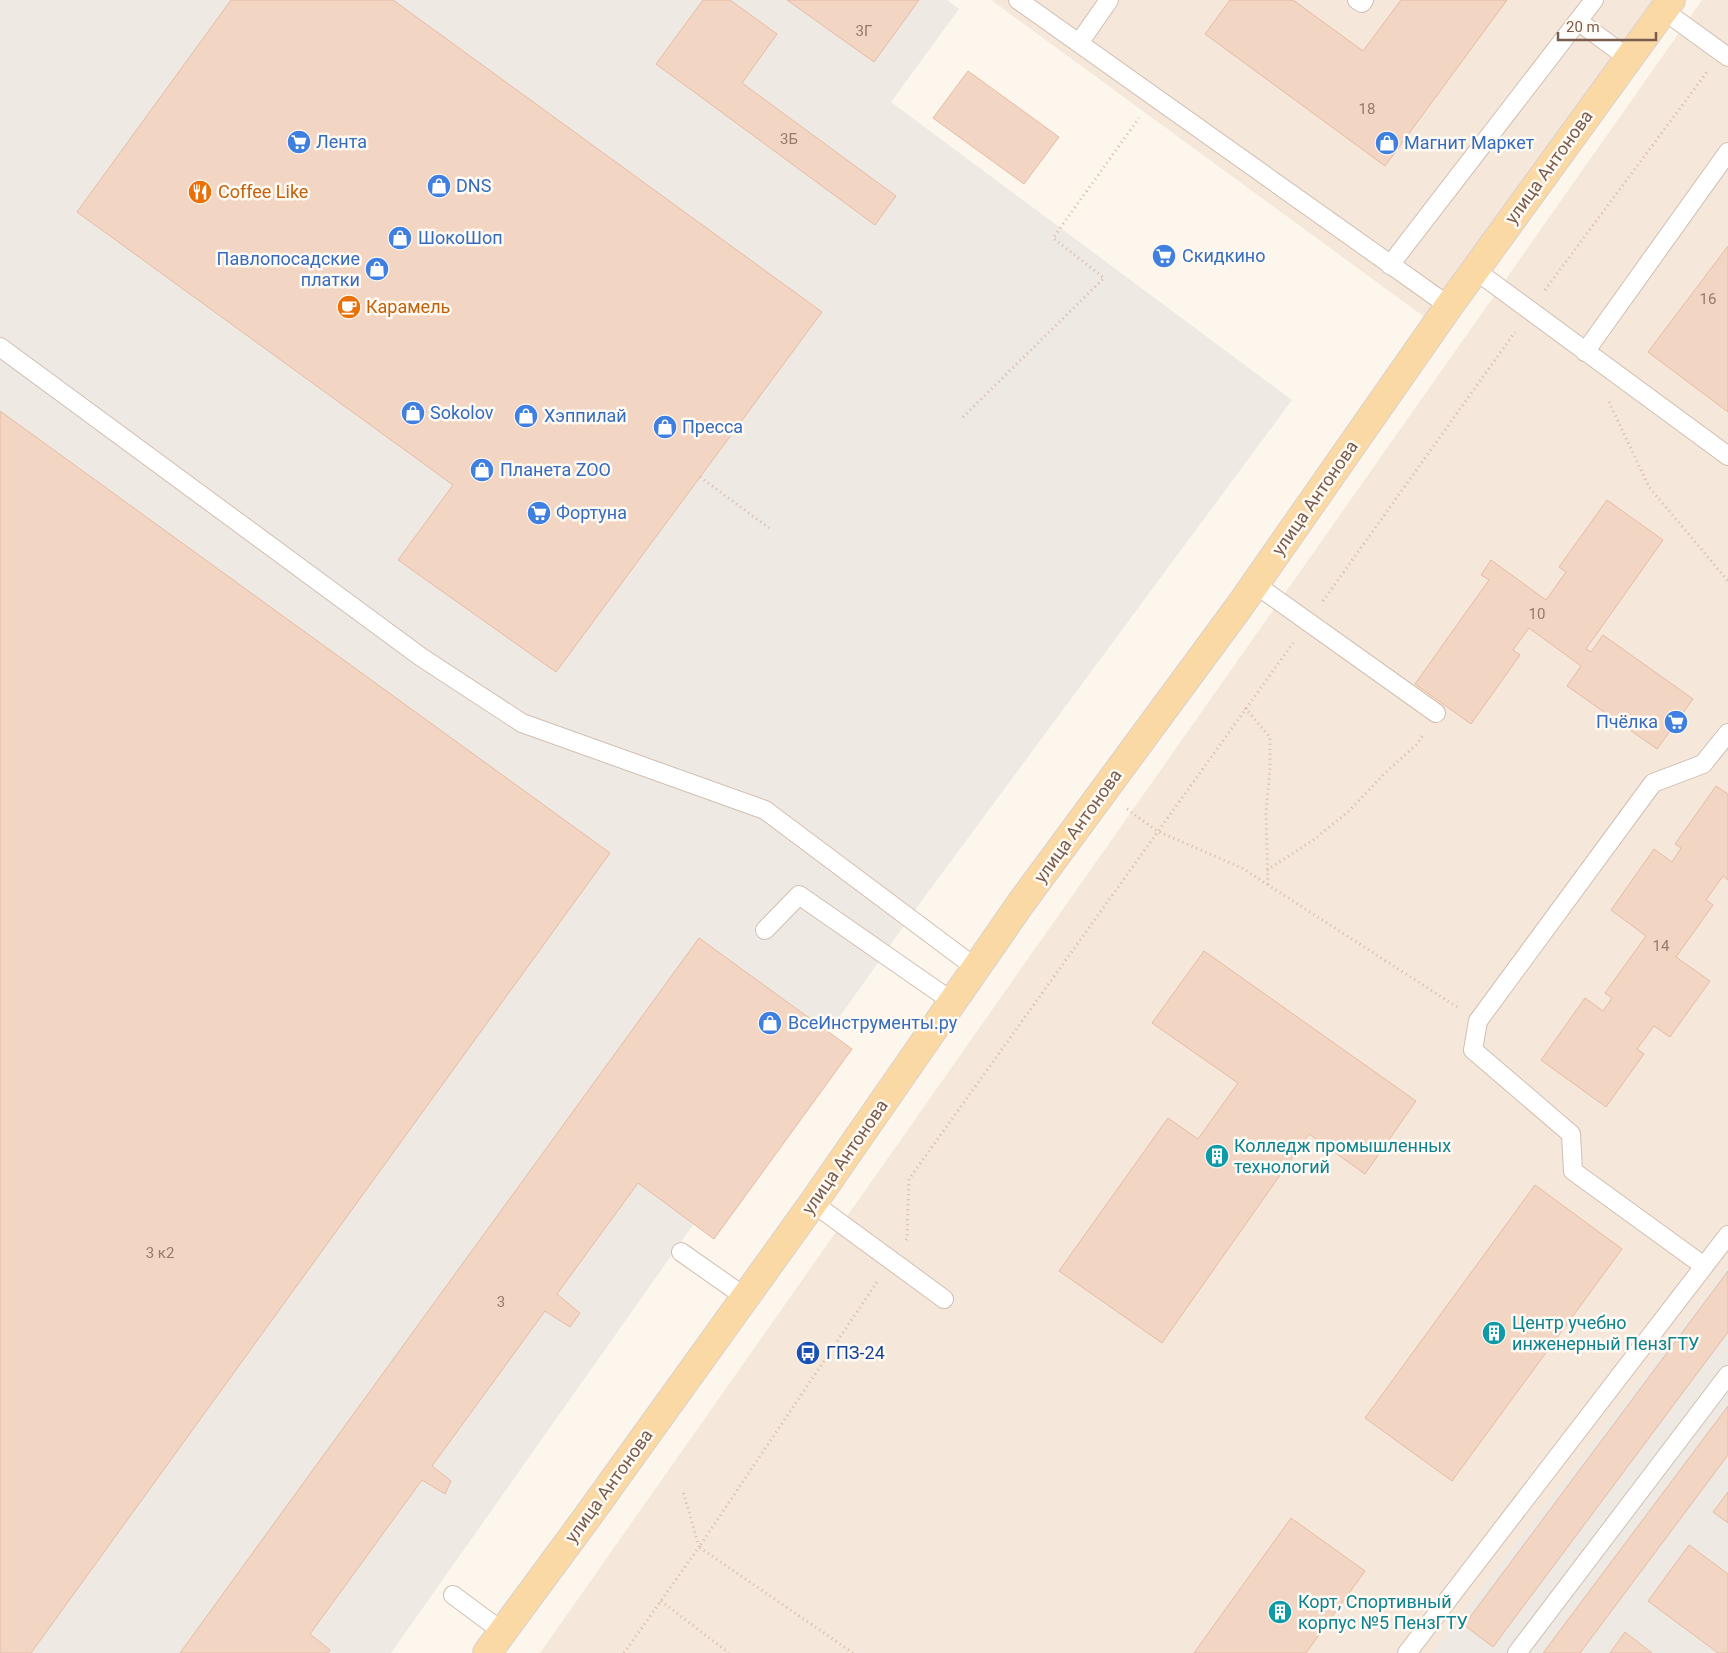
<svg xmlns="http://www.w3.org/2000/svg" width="1728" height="1653" font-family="Roboto,sans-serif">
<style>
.residential{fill:#f5e8da}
.industrial{fill:#efe9e4}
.building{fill:#f3d5c3;stroke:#e6bba3}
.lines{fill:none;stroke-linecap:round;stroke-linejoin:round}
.service-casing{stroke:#d1beb0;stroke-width:20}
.primary-casing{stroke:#dad1cd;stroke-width:30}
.path{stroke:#d9b8a5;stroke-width:3;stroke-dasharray:1 4;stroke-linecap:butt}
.service{stroke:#fff;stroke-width:18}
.primary{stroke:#fbd9a5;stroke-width:28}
.labels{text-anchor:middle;stroke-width:5;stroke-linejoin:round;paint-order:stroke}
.number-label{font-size:15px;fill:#987a6a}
.shop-label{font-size:18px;fill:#366cbe;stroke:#fffaf3;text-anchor:start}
.street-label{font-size:18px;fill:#7a5c4d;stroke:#fffaf3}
.food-label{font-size:18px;fill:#c56008;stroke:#fffaf3;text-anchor:start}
.culture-label{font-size:18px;fill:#0d838f;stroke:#fffaf3;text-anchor:start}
.transit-label{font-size:18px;fill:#164399;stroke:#fffaf3;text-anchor:start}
</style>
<rect width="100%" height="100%" fill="#fdf6ec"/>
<path class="residential" d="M991,0H1661L1430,321Z
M1702,0H1728V1653H540Z"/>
<path class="industrial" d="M0,0H947L959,9L891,102L1292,400L920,903L391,1653H0Z
M1728,1266V1653H1433Z"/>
<path class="building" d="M231,0H393L822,312L556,672L398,560L453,485L77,212Z
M703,0H730L777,34L742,83L896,196L875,225L656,64Z
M787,0H919L874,62Z
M1230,0H1293L1363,51L1401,0H1507L1385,166L1205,34Z
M968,71L1059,137L1024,184L933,118Z
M1728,246V412L1648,352Z
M0,411L610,853L31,1653H0Z
M1607,500L1663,540L1586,649L1591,652L1603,635L1693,699L1657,749L1567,686L1581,666L1529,628L1513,650L1520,655L1471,724L1415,684L1489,580L1481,575L1491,560L1546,600L1566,572L1559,567Z
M1716,786L1728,794V880L1723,876L1706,900L1713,905L1676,957L1710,981L1670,1037L1654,1026L1637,1049L1644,1054L1606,1107L1541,1060L1585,998L1603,1011L1612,998L1605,993L1646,936L1611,910L1654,849L1672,862L1681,848L1675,844Z
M699,938L852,1049L714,1239L638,1183L557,1294L580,1313L570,1327L545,1311L432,1466L451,1481L445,1494L422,1480L310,1634L330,1650L328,1653H180Z
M1204,951L1416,1101L1365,1174L1309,1134L1162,1343L1059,1271L1168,1118L1198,1139L1238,1083L1152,1023Z
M1535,1185L1622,1249L1452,1481L1365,1418Z
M1728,1271V1332L1493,1647L1464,1625Z
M1728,1406V1455L1580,1653H1543Z
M1728,1492V1523L1713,1512Z
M1291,1518L1365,1571L1306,1653H1194Z
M1689,1545L1728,1574V1653H1718L1648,1601Z
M1625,1632L1652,1653H1610Z"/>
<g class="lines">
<g class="service-casing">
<path id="service" d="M1018,0L1449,306
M1357,0L1362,3L1364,0
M1663,10L1728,57
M1578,21L1628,58
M1079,43L1109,0
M1390,265L1594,0
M1475,270L1728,456
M0,347L421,657L522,723L765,810L976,968
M1585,352L1728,152
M1255,584L1436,713
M765,930L799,895L953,1002
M813,1203L944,1299
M681,1252L745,1297
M1704,1266L1573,1171L1571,1134L1473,1050L1478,1021L1653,783L1703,764L1728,733
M453,1595L503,1632
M1407,1653L1728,1235
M1517,1653L1728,1375"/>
</g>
<g class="primary-casing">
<path id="primary" d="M487,1653L588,1516L813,1203L1021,903L1239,607L1449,306L1671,0"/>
</g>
<path class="path" d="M1545,290L1707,72
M1609,402L1649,487L1728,581
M963,417L1104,278L1053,238L1139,118
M700,477L769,528
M1323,601L1515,332
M1245,708L1270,737V768L1266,813L1268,885
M1127,809L1157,831L1242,868L1457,1007
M1267,870L1312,841L1349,811L1384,774L1416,745L1423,735
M906,1240L907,1238L909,1179L1293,643
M661,1601L729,1653
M624,1653L699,1547L683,1491
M853,1653L699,1547L877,1282"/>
<use href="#service" class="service"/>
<use href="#primary" class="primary"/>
</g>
<defs>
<g id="supermarket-disc" transform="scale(1.25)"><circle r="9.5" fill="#3f7fe0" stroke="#fffaf3"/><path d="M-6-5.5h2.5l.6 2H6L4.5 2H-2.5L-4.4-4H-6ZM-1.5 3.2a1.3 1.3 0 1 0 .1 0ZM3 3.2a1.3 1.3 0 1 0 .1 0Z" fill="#fff"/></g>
<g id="shop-disc" transform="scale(1.25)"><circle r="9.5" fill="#3f7fe0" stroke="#fffaf3"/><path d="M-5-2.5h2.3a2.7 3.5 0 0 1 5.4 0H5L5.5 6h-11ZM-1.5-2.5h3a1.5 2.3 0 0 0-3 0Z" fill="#fff"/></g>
<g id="restaurant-disc" transform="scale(1.25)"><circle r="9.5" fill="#e8710a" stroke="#fffaf3"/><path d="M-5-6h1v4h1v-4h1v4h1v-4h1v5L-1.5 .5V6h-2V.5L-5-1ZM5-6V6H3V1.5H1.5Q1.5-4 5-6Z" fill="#fff"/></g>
<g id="cafe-disc" transform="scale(1.25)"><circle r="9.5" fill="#e8710a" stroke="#fffaf3"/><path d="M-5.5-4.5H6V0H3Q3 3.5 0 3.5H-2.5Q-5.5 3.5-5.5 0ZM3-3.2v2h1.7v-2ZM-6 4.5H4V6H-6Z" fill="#fff"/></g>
<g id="building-disc" transform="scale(1.25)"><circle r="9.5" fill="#0f9aa8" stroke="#fffaf3"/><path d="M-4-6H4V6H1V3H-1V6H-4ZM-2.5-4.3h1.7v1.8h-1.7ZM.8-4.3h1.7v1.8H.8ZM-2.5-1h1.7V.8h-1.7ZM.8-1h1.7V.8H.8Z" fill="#fff"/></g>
<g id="bus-disc" transform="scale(1.25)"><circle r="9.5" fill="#1a4fb4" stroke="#fffaf3"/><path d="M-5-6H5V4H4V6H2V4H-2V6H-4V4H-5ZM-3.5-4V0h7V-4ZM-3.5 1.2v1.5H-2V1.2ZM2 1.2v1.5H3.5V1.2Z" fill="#fff"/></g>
</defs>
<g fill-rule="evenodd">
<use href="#supermarket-disc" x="299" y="142"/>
<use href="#shop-disc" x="1387" y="143"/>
<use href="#shop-disc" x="439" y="186"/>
<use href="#restaurant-disc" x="200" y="192"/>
<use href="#shop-disc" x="400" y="238"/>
<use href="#supermarket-disc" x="1164" y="256"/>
<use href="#shop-disc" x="377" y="269"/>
<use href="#cafe-disc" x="349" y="307"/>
<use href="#shop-disc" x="413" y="413"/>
<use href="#shop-disc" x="526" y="416"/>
<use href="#shop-disc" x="665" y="427"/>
<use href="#shop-disc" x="482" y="470"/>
<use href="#supermarket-disc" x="539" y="513"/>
<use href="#supermarket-disc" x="1676" y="722"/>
<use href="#shop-disc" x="770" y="1023"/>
<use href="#building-disc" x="1217" y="1156"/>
<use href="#building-disc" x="1494" y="1333"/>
<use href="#bus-disc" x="808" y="1353"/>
<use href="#building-disc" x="1280" y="1612"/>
</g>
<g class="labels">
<g class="number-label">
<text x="864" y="36">3Г</text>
<text x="1367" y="114">18</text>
<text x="789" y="144">3Б</text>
<text x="1708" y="304">16</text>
<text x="1537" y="619">10</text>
<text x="1661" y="951">14</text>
<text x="160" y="1258">3 к2</text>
<text x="501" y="1307">3</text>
</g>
<g class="shop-label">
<text x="316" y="148">Лента</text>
<text x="1404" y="149">Магнит Маркет</text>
<text x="456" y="192">DNS</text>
<text x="418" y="244">ШокоШоп</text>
<text x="1182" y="262">Скидкино</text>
<text x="360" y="265" text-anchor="end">Павлопосадские<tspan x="360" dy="21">платки</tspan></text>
<text x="430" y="419">Sokolov</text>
<text x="544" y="422">Хэппилай</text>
<text x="682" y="433">Пресса</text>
<text x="500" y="476">Планета ZOO</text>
<text x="556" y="519">Фортуна</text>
<text x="1658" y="728" text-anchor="end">Пчёлка</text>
<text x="788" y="1029">ВсеИнструменты.ру</text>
</g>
<g class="street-label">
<text transform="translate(1549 167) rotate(-54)" y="6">улица Антонова</text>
<text transform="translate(1315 498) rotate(-55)" y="6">улица Антонова</text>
<text transform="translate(1078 826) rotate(-54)" y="6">улица Антонова</text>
<text transform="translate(845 1157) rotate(-55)" y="6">улица Антонова</text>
<text transform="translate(609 1486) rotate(-54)" y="6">улица Антонова</text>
</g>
<g class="food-label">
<text x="218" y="198">Coffee Like</text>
<text x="366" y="313">Карамель</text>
</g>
<g class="culture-label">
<text x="1234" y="1152">Колледж промышленных<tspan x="1234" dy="21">технологий</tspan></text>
<text x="1512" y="1329">Центр учебно<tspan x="1512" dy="21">инженерный ПензГТУ</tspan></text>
<text x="1298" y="1608">Корт, Спортивный<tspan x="1298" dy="21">корпус №5 ПензГТУ</tspan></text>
</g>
<g class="transit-label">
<text x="826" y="1359">ГПЗ-24</text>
</g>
</g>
<path d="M1558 32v8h98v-8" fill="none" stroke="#7a5c4d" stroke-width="2.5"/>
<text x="1566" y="32" font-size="15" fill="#7a5c4d" stroke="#fffaf3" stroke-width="4" paint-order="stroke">20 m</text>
</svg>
